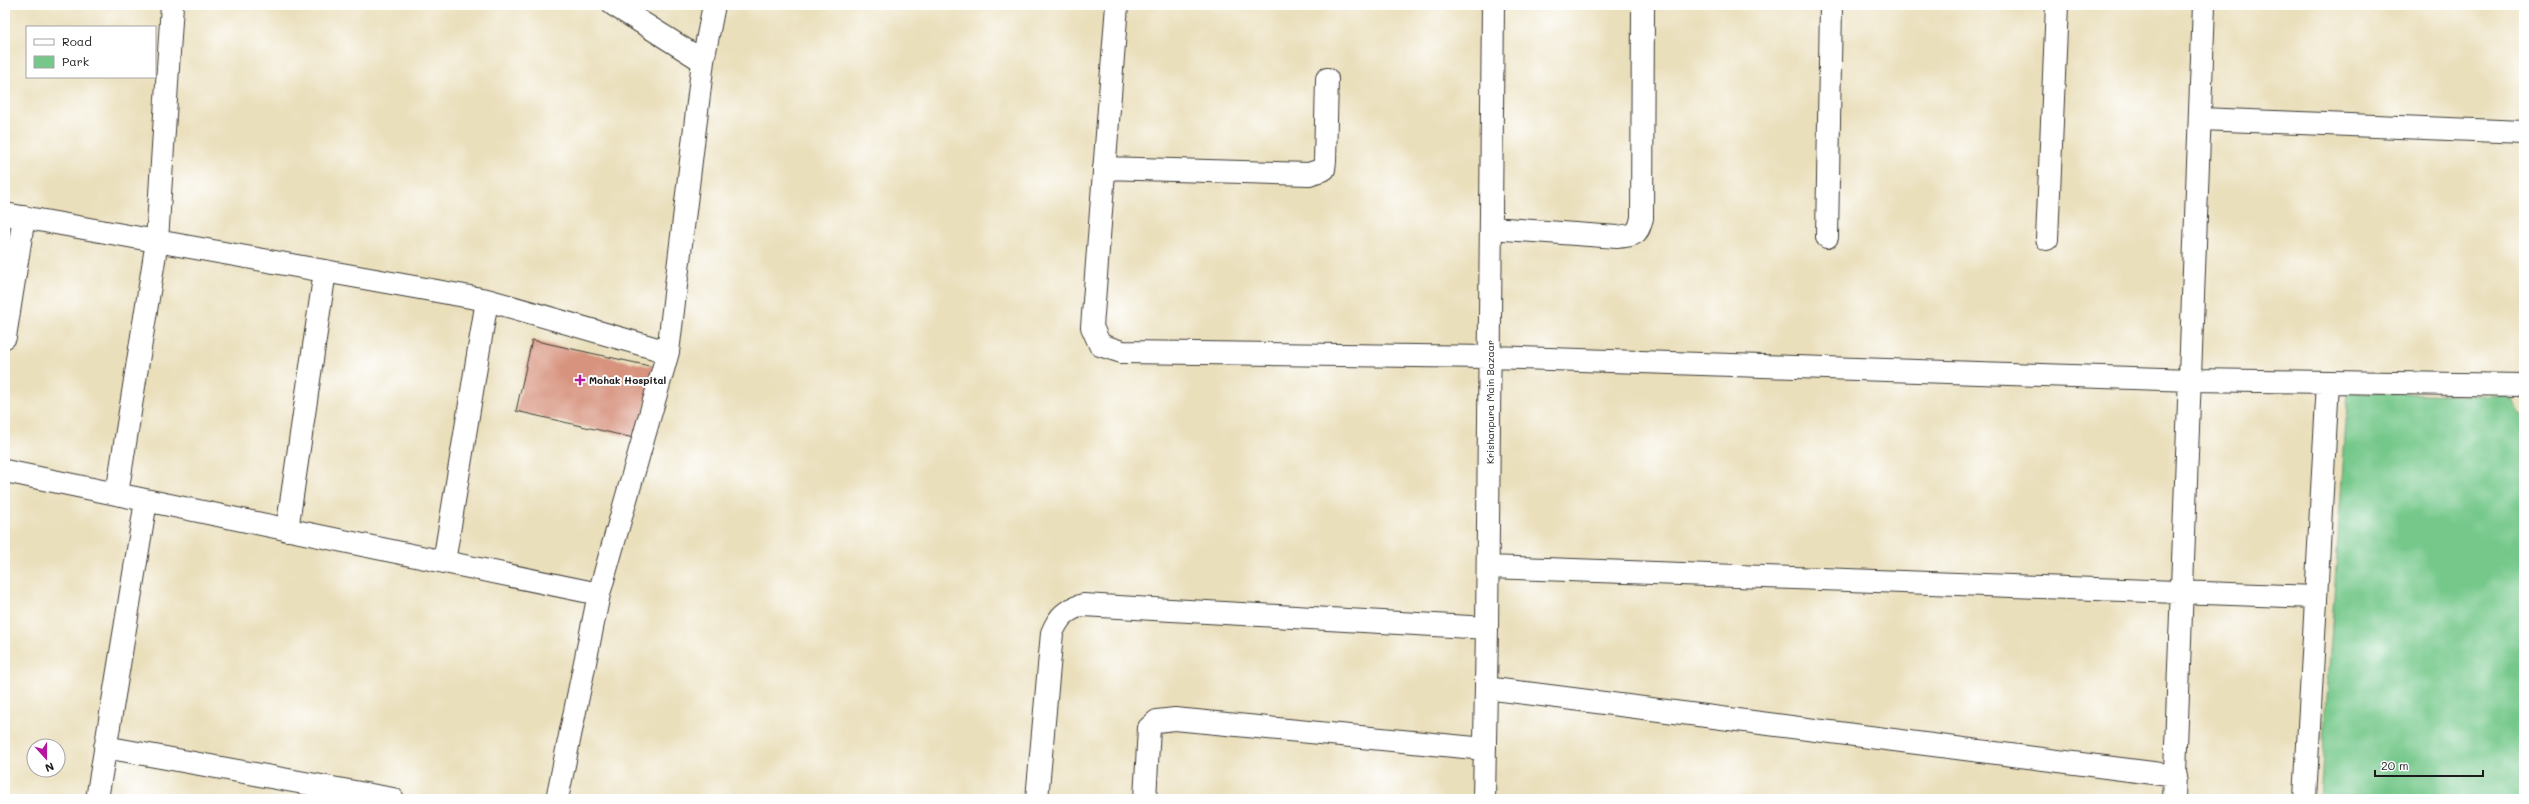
<svg xmlns="http://www.w3.org/2000/svg" width="2529" height="804" font-family="Mali,sans-serif">
<style>
.green{fill:#75c88a;stroke:#487253}
.building{fill:#d7937e}
.lines{fill:none;stroke-linecap:round;stroke-linejoin:round}
.street-casing{stroke:#3b3934;stroke-width:24}
.street{stroke:#fff;stroke-width:22}
.poi-dot{fill:#b5179e;stroke:#fff;stroke-width:1.5}
.labels{text-anchor:middle;stroke-width:4;stroke-linejoin:round;paint-order:stroke}
.poi-label{font-size:10px;font-weight:bold;fill:#1c1c1c;stroke:#fff;text-anchor:start}
.street-label{font-size:10px;fill:#1c1c1c;stroke:#fff}
</style>
<rect width="100%" height="100%" fill="#fff"/>
<filter id="ink" filterUnits="userSpaceOnUse"><feTurbulence type="fractalNoise" baseFrequency=".025" numOctaves="2"/><feDisplacementMap in="SourceGraphic" scale="8" xChannelSelector="R" yChannelSelector="G"/><feConvolveMatrix kernelMatrix="1 2 1 2 8 2 1 2 1" color-interpolation-filters="sRGB"/></filter>
<filter id="wash" filterUnits="userSpaceOnUse"><feTurbulence type="fractalNoise" baseFrequency=".012" numOctaves="4" result="noise"/><feDisplacementMap in="SourceGraphic" scale="16" xChannelSelector="R" yChannelSelector="G"/><feGaussianBlur stdDeviation="0.9" result="paint"/><feColorMatrix in="noise" values="0 0 0 0 0 0 0 0 0 0 0 0 0 0 0 0 0 1.4 0 .05"/><feComposite in="paint" operator="in"/></filter>
<g filter="url(#wash)">
<rect width="100%" height="100%" fill="#eadfbb"/>
<path class="green" d="M2348,392L2509,396L2524,421V799H2320Z"/>
<g id="blocks">
<path class="building" d="M532,340L654,367L638,439L516,411Z"/>
</g>
</g>
<g filter="url(#ink)">
<use href="#blocks" fill-opacity="0" stroke="#3b3934" stroke-width="1"/>
<g class="lines">
<g class="street-casing">
<path id="street" d="M614,5L703,61
M1117,5L1092,327L1100,345L1122,352L1490,357L2192,380L2524,385
M2201,119L2524,132
M1104,168L1309,174L1324,169L1325,161L1327,79
M5,214L487,300L668,352
M1491,228L1617,237C1635,235 1638,235 1642,218L1643,5
M1827,237L1831,5
M2047,239L2057,5
M5,337L24,217
M5,471L599,594
M117,494L157,241L172,5
M287,530L325,271
M444,562L487,300
M1488,567L2316,597
M1486,688L2176,776
M105,747L393,799
M97,799L146,501
M557,799L599,594L668,352L703,61L714,5
M1037,799L1052,633C1059,616 1066,610 1083,605L1487,628
M1145,799L1149,728L1157,721L1175,719L1485,749
M1484,799L1487,628L1493,5
M2174,799L2204,5
M2305,799L2328,382"/>
</g>
<use href="#street" class="street"/>
</g>
</g>
<path class="poi-dot" d="M578 374h4v4h4v4h-4v4h-4v-4h-4v-4h4z"/>
<g class="labels">
<g class="poi-label">
<text x="589" y="384">Mohak Hospital</text>
</g>
<g class="street-label">
<text transform="translate(1490 402) rotate(-90)" y="4">Krishanpura Main Bazaar</text>
</g>
</g>
<rect width="2529" height="804" fill="none" stroke="#fff" stroke-width="20"/>
<rect x="26" y="26" width="130" height="52" fill="#ffffff" stroke="#a4a4a4"/>
<rect x="34" y="39" width="20" height="6" fill="#ffffff" stroke="#a4a4a4"/>
<text x="62" y="46" font-size="12" fill="#1c1c1c">Road</text>
<rect x="34" y="56" width="20" height="12" fill="#75c88a" stroke="#a4a4a4"/>
<text x="62" y="66" font-size="12" fill="#1c1c1c">Park</text>
<g transform="translate(46 758) rotate(159)"><circle r="19" fill="#ffffff" stroke="#a4a4a4"/>
<path d="M0-3L7 15L0 10L-7 15Z" fill="#b5179e"/>
<text y="-6" font-size="11" font-weight="bold" text-anchor="middle" fill="#1c1c1c">N</text>
</g>
<path d="M2375 770v6h108v-6" fill="none" stroke="#1c1c1c" stroke-width="2"/>
<text x="2381" y="770" font-size="12" fill="#1c1c1c" stroke="#ffffff" stroke-width="3" paint-order="stroke">20 m</text>
</svg>
